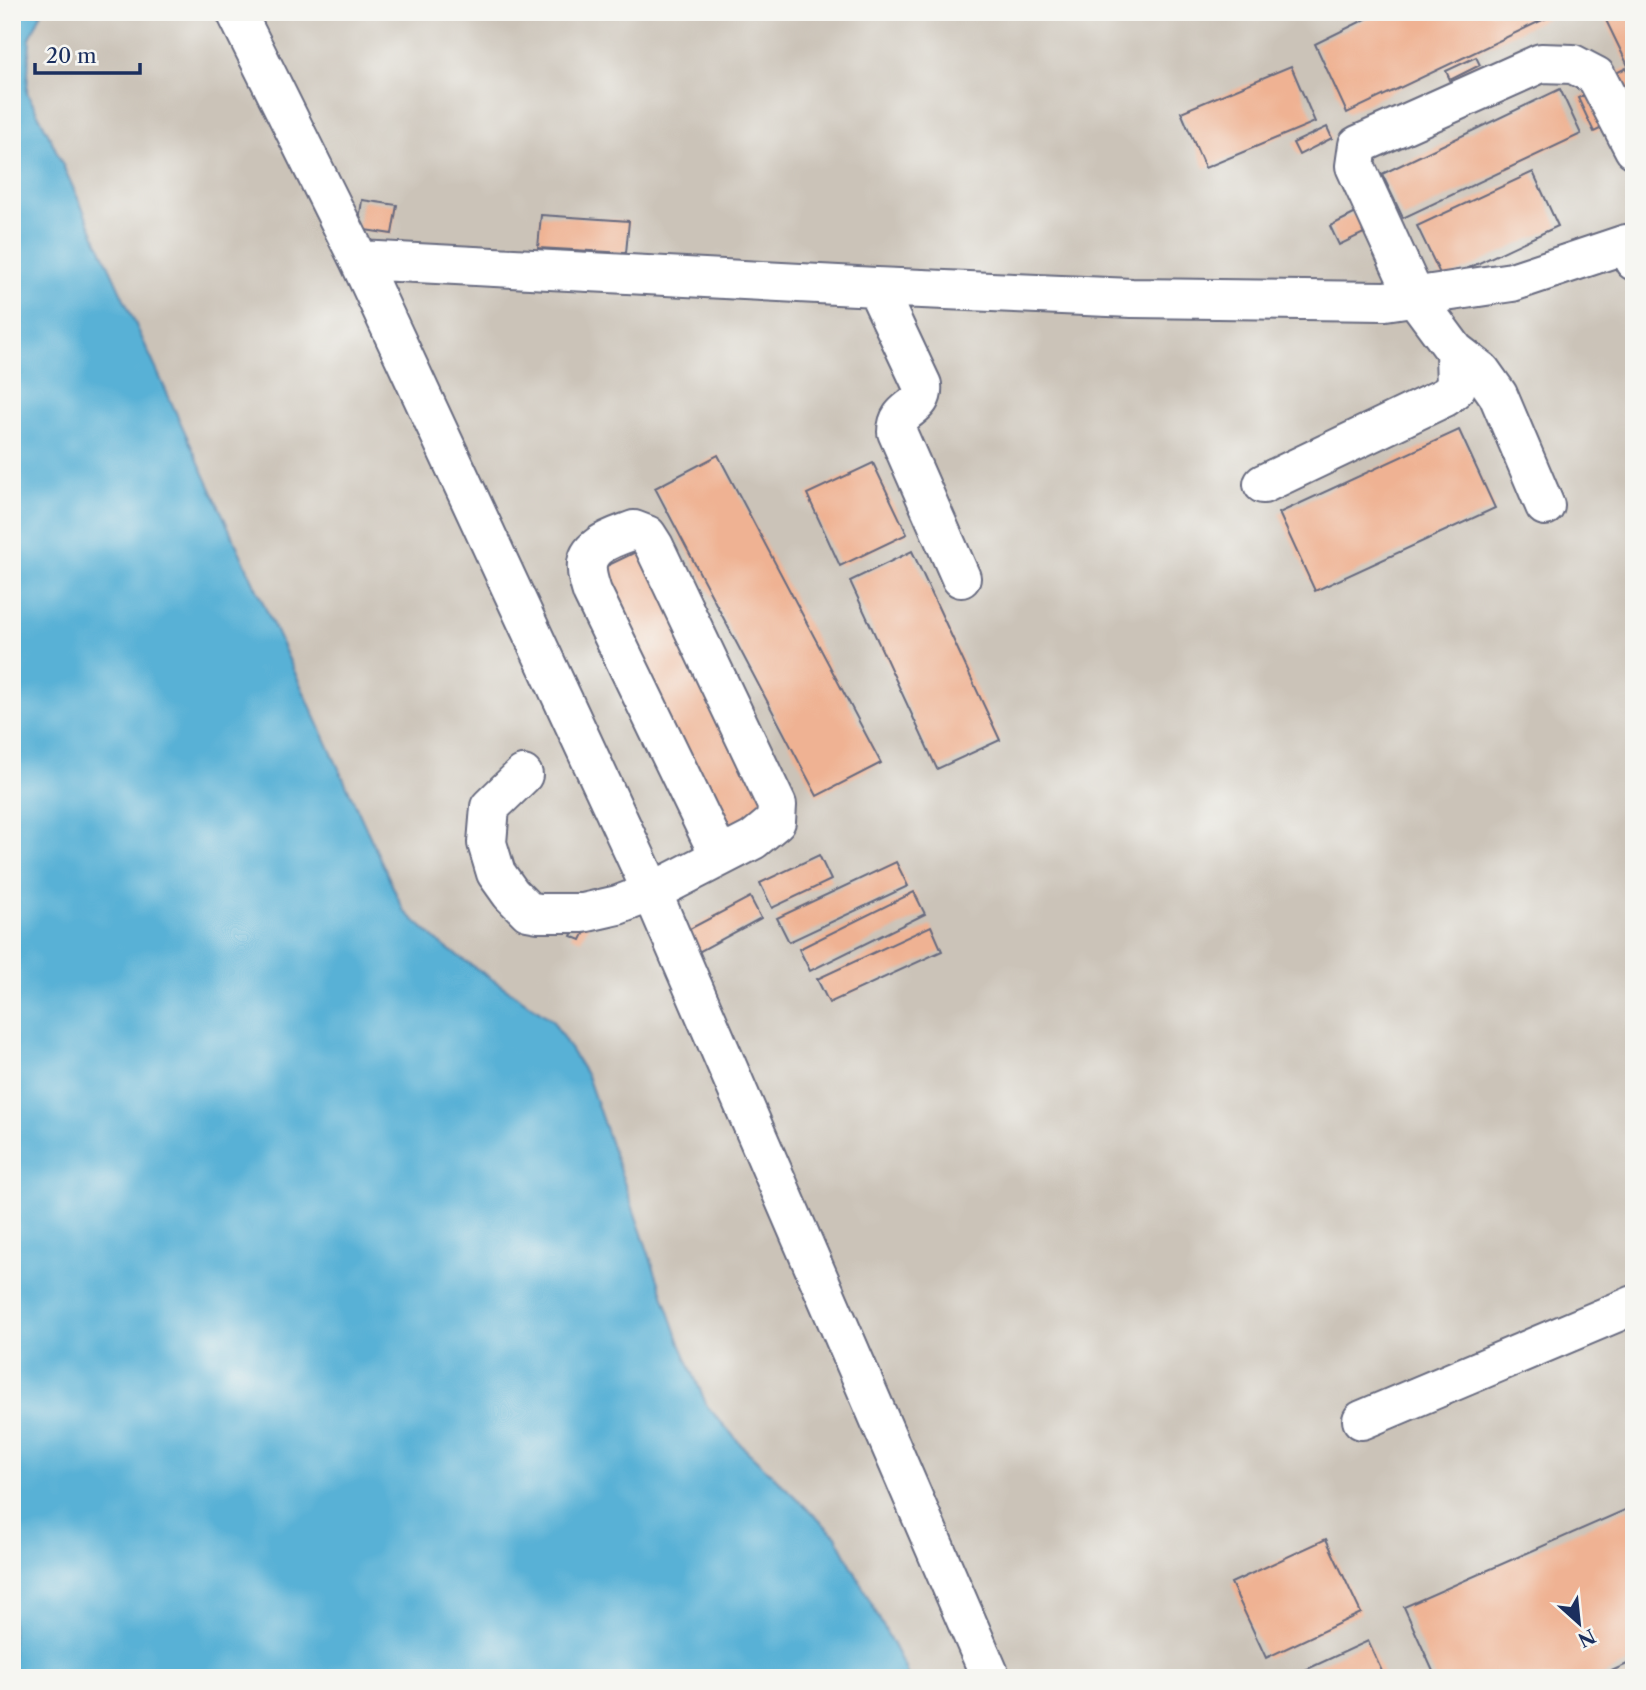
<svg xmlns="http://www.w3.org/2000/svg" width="1646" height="1690" font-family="'Libre Caslon Text',serif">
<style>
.industrial{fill:#cbc3b8}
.water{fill:#59b1d6;stroke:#3a709a;stroke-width:2}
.building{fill:#efb293}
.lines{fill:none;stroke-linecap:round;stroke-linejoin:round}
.minor-casing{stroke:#676b7f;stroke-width:42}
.minor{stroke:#fff;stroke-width:38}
</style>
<rect width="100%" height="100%" fill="#f6f6f2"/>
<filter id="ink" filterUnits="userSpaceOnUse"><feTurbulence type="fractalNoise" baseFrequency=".0143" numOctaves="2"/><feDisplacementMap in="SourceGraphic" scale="14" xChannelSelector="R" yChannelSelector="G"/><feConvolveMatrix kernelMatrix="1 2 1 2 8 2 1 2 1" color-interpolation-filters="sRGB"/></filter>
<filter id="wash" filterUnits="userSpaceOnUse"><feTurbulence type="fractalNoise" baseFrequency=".00686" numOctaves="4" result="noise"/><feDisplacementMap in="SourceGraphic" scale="28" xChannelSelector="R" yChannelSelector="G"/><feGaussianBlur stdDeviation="1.57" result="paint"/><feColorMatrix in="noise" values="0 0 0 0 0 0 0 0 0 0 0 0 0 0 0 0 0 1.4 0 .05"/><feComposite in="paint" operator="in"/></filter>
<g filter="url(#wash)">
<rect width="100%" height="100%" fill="#f4dabd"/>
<path class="industrial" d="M42,12H1634V1678H908L905,1668L836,1536L743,1447L707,1406L681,1346L587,1076L552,1020L442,945L404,911L49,135L27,93L30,38Z"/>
<path class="water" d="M12,12H42L30,38L27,93L49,135L404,911L442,945L552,1020L587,1076L681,1346L707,1406L743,1447L836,1536L905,1668L908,1678H12Z"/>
<g id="blocks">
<path class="building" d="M1380,12H1552L1553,15L1347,113L1315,44Z
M1602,12H1634V78Z
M1476,57L1480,65L1450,80L1446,71Z
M1291,66L1315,122L1205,168L1181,112Z
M1626,68L1634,84V110L1612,75Z
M1560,89L1581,134L1403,218L1382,174Z
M1587,94L1602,128L1594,132L1578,98Z
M1327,127L1332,138L1299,155L1293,143Z
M1533,172L1558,226L1443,280L1417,226Z
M362,200L397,205L392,234L358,229Z
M1358,212L1366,232L1339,245L1330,226Z
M541,215L629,221L626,253L538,248Z
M1459,430L1495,508L1315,591L1279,513Z
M718,455L881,763L817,796L655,488Z
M873,463L907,534L840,566L807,494Z
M644,548L771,811L719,836L592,573Z
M912,551L1000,740L937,769L850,581Z
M819,855L831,880L772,908L760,883Z
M896,862L908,886L789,942L777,918Z
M914,892L925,914L810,971L799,949Z
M750,897L761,918L695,954L684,932Z
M581,915L591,920L581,940L571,936Z
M931,926L942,951L829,1003L817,979Z
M1634,1506V1661L1596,1678H1436L1404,1607Z
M1326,1539L1361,1613L1266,1658L1231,1583Z
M1368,1641L1385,1678H1288Z"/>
</g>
</g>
<g filter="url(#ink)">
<use href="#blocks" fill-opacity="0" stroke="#676b7f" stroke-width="2"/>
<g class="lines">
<g class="minor-casing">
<path id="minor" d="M236,12L359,260L652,892L753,840L776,821L777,805L654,546L647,535L634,530C616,537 584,545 587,570C587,577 590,585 592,592L720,857
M359,260L876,287L1132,298L1385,301L1512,282L1626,244L1634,261
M876,287L922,385C925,411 897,405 897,432L961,578
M1263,484L1445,397L1456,388L1455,351
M1545,506L1498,395L1481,371L1455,351L1415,297L1355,166L1358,145L1541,63L1573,64L1596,76L1634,149
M523,775L490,807L487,843L496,873L511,894L528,911L539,913H583L618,905L652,892L991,1678
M1362,1420L1634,1305"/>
</g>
<use href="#minor" class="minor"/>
</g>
</g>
<rect width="1646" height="1690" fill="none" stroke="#f6f6f2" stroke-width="42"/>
<g transform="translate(1579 1623) rotate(153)" stroke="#f6f6f2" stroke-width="5" paint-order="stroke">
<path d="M0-5L12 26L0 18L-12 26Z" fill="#1b2f5e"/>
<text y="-10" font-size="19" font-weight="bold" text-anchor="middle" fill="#1b2f5e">N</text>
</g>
<path d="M35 63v10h105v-10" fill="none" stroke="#1b2f5e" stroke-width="3.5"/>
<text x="46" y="63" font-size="21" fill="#1b2f5e" stroke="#f6f6f2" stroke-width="5" paint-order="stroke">20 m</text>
</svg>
